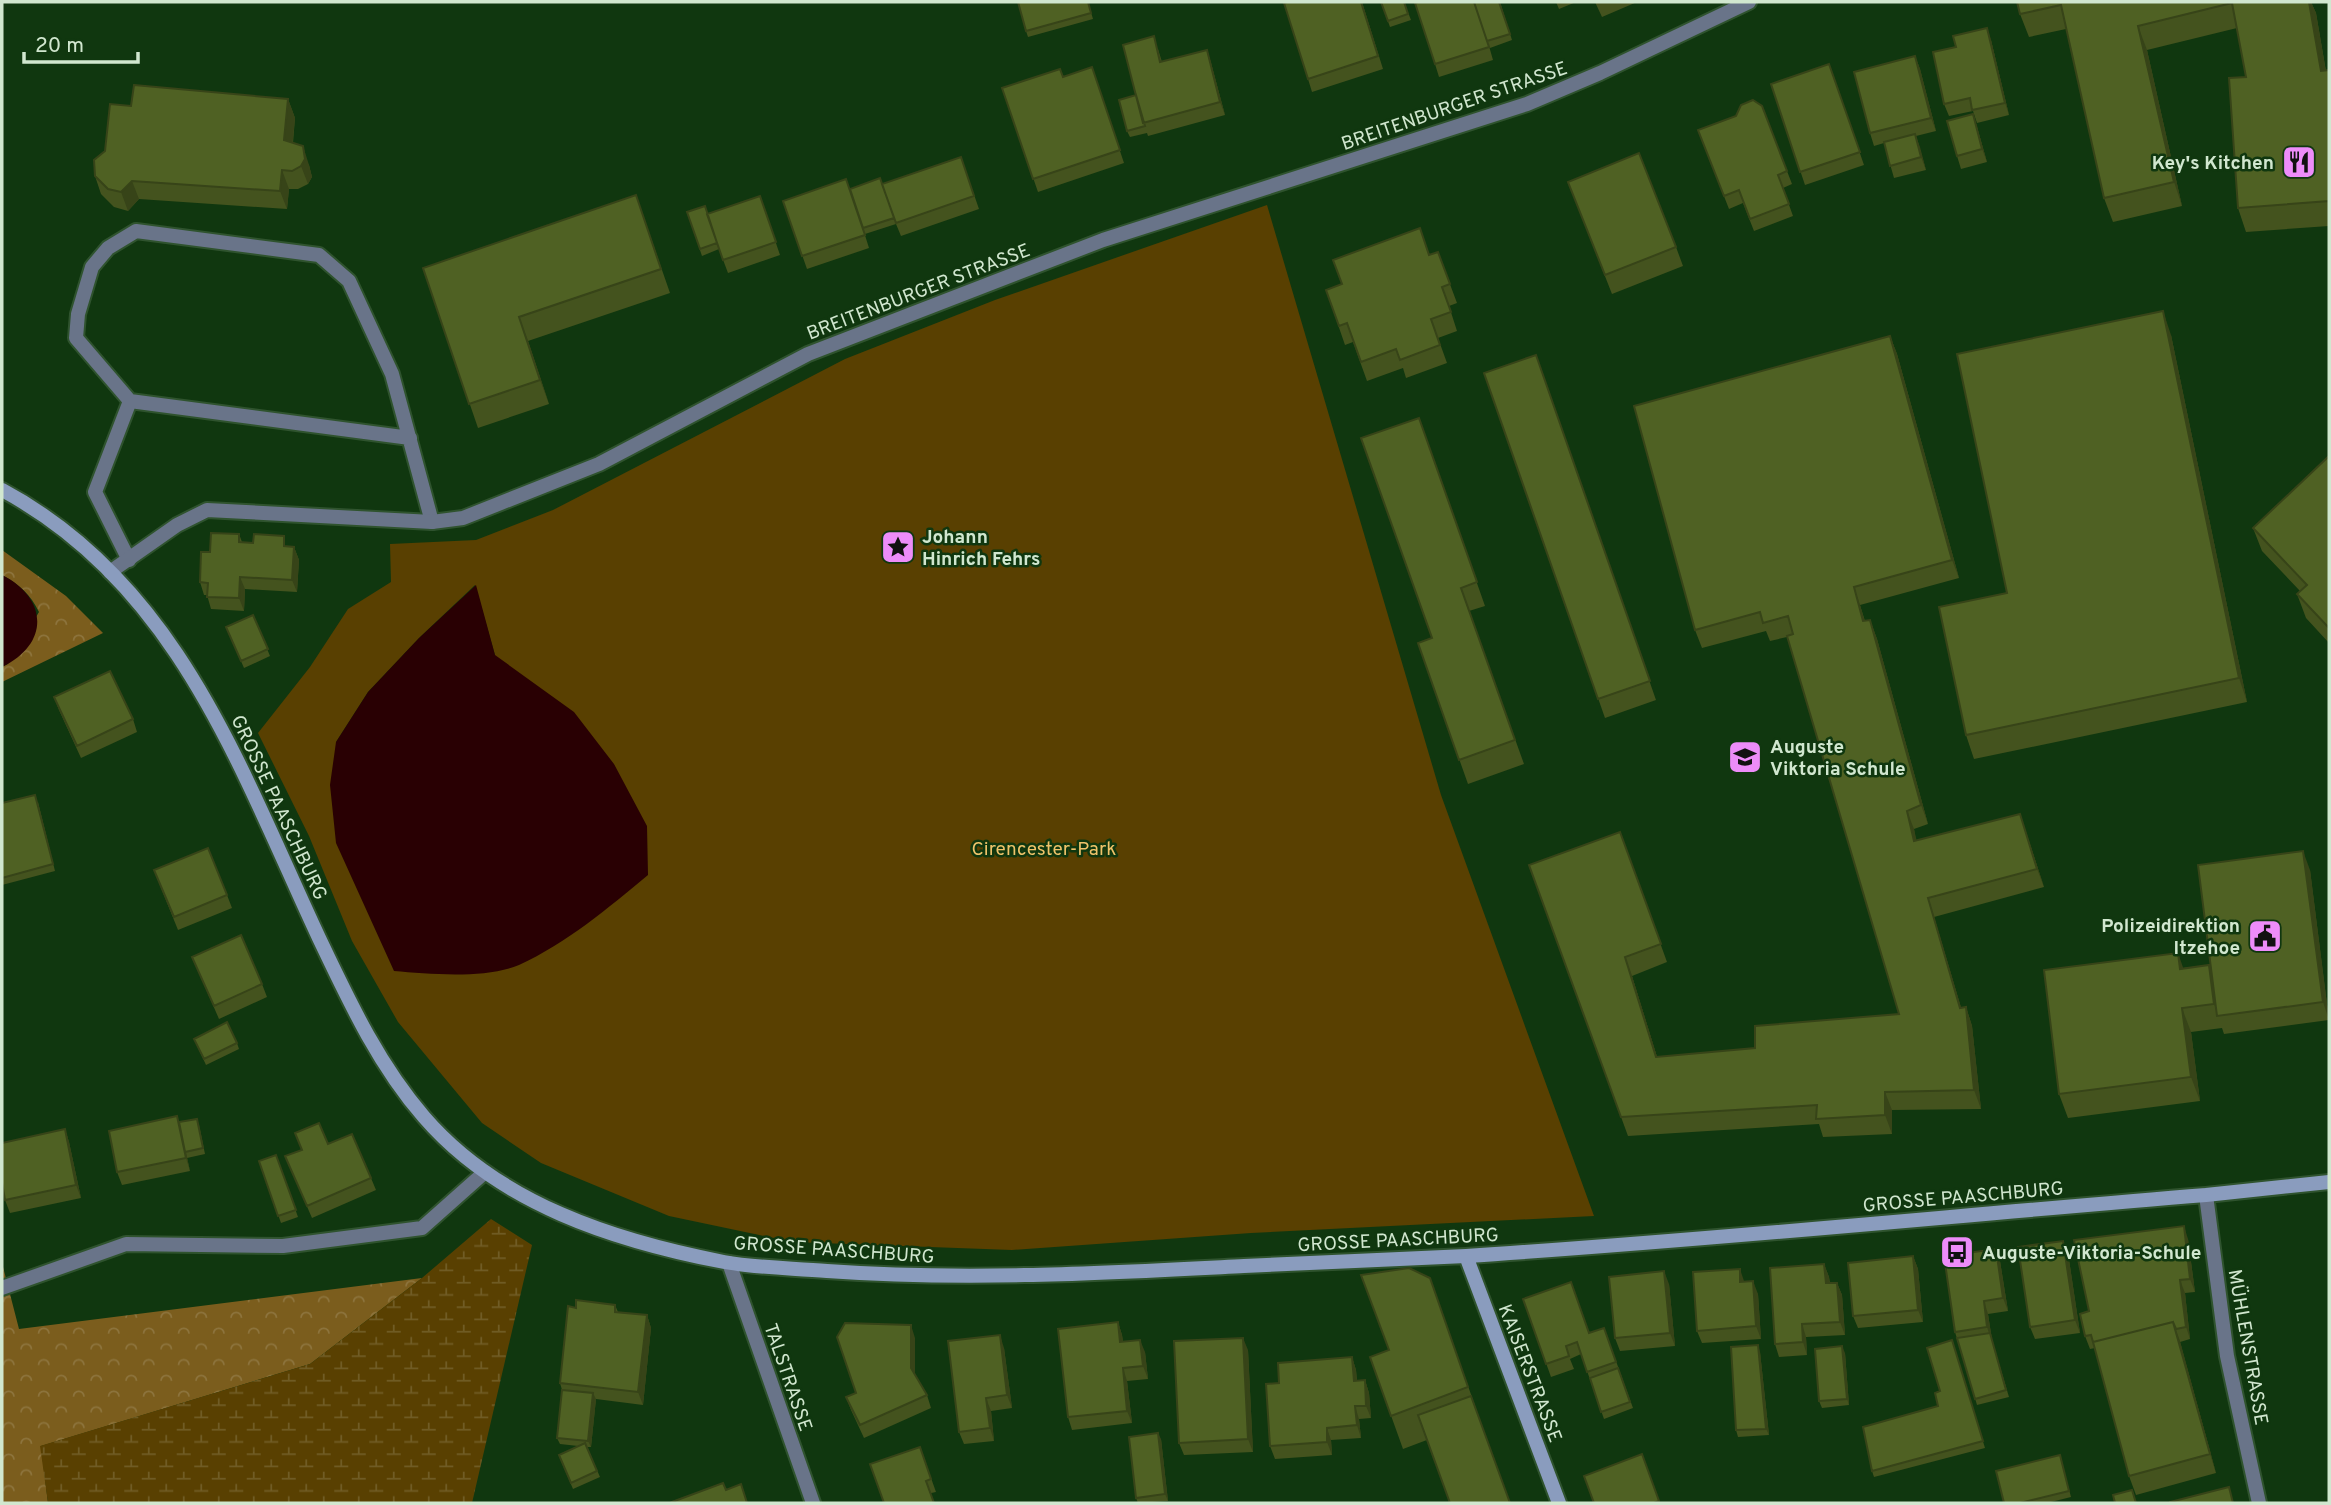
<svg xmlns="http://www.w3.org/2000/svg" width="2331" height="1505" font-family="Overpass,sans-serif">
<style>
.forest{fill:url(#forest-crowns)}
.wetland{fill:url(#wetland-marsh)}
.green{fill:#594001;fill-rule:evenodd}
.water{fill:#290003}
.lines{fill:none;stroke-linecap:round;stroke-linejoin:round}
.lane-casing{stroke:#2f532e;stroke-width:18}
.street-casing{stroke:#2f532e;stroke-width:18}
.secondary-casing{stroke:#2f532e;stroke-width:18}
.lane{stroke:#697489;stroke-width:14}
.street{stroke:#697489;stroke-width:14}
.secondary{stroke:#8a9cbe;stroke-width:14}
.wall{fill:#44531e}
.shaded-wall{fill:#374418}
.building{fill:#4f6123;stroke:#374418;stroke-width:2}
.labels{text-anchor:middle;stroke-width:5;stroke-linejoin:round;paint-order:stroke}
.street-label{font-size:19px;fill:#d1e7cf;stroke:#10370f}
.poi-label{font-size:19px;font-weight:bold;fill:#d1e7cf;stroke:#10370f;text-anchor:start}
.park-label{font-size:19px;fill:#efc36a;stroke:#10370f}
</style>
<defs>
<pattern id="forest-crowns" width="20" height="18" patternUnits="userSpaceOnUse" patternTransform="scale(1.75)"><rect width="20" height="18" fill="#7b5d1d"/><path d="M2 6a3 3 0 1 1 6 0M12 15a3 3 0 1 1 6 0" fill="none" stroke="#8d743d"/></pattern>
<pattern id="wetland-marsh" width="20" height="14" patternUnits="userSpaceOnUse" patternTransform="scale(1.75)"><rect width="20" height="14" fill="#594001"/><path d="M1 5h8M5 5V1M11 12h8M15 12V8" fill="none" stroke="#705c25"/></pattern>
</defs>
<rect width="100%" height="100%" fill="#10370f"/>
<path class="forest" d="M2,550L66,596L103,633L2,682V667L8,664L39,612C31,595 19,584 2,575Z
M2,1263L19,1329L422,1278L310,1364L41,1446L48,1503H2Z"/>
<path class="wetland" d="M491,1219L532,1245L472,1503H48L40,1446L310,1364L422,1278Z"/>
<path class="green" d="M1267,205L1441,795L1594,1216L1251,1233L1012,1250L793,1242L669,1216L541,1163L482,1123L398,1022L352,941L309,836L258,733L310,667L348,609L391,582L390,544L476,540L553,510L845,359L995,300ZM475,585L495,655L336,742L368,692L419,638Z"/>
<path class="water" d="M2,575C48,598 50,644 2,667Z
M476,585L495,655L574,712L614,764L647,826L648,875C608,908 567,943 519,965C485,979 430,974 394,971L336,843L330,785L336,742L368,692L419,638Z"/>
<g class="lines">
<g class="lane-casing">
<path id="lane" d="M410,438L130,401L76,338L78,314L92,267L108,248L136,231L319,255L349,281L392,374L432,522
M129,560L95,492L130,401"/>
</g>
<g class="street-casing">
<path id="street" d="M110,572L177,525L207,510L432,522L463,518L599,464L808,354L1103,240L1527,104L1600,73L1749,2
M2206,1195L2227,1356L2259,1503
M729,1263L813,1503
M2,1288L126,1244L283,1246L422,1228L485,1172"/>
</g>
<g class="secondary-casing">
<path id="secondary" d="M2,490C178,584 240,769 319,938C349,1001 378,1064 424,1117C499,1204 615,1241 724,1262C757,1268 793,1268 827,1271C967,1281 1105,1273 1244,1266C1318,1262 1392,1260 1466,1256C1713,1240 1960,1215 2206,1195L2329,1182
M1466,1256L1559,1503"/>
</g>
<use href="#lane" class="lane"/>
<use href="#street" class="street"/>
<use href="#secondary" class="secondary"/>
</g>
<path class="wall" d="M1088,2L1093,19L1028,37L1026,31Z
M1287,2H1362L1383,69L1312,92L1308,79Z
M1381,2H1404L1411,20L1390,27Z
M1500,2L1512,40L1490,48L1489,46L1493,60L1439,77L1435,64Z
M1556,2H1576L1559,9Z
M1595,2H1637L1602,17Z
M2017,2H2311L2316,13L2326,71L2329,70V226L2246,232L2238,208L2246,77L2237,28L2147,50L2182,206L2113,222L2104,198L2066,29L2029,37L2020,14Z
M1991,40L2009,115L1977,123L1973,111L1949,116L1944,104Z
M1158,49L1162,62L1207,50L1211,63L1225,115L1148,136L1147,133L1130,137L1127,131Z
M1915,56L1920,69L1936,131L1916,136L1926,170L1894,178L1884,143L1874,146L1870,133Z
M1829,64L1864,165L1805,185L1771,84Z
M1092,67L1124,163L1038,192L1002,88L1063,77Z
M288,99L295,118L293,143L309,165L312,177L308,184L298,189H289L287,209L139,199L128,211L114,207L101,194L95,176L105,151L131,106Z
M1973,114L1977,127L1987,162L1961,169L1957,156Z
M1698,130L1787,171L1792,184L1783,188L1793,216L1754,231L1743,203L1729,209Z
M961,157L979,209L901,236L896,224L865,234L864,232L869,248L807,269L783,201L850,189L886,194Z
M1568,182L1676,247L1683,266L1612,294Z
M636,195L670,293L528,341L549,404L478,428L423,268Z
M760,196L780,255L728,273L719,249L702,256L687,212L707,214Z
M1438,252L1457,303L1449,306L1457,331L1438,338L1447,363L1406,378L1403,368L1367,381L1353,342L1345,345L1326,290Z
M2171,335L2247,702L1974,759L1966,735L2007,593Z
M1890,336L1897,354L1959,578L1860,605L1865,621L1870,620L1877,639L1928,824L1914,829L1916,841L2020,814L2044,887L1934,917L1961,1008L1966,1007L1972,1026L1981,1109L1892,1110V1134L1823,1137L1819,1124L1628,1136L1529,865L1620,832L1667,962L1632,976L1657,1057L1755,1048L1899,1014L1787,637L1770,641L1766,631L1702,648L1695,630Z
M1536,355L1656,700L1605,718L1484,373Z
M1419,418L1485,606L1469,611L1524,764L1468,784L1418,643L1432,638Z
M2329,458V643L2306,618L2297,594L2300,591L2262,551L2253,528Z
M239,534L242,542L294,547L299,560L297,592L245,589L244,611L211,609L207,595H204L200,582L210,552Z
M253,615L270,656L244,668L226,627Z
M54,697L133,719L137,732L81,758L59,710Z
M38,802L55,871L2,885V803Z
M2310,870L2329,1020L2224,1034L2222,1028L2191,1032L2200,1101L2068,1118L2059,1094L2183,968L2209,965L2212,972Z
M159,883L227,895L232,908L178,930Z
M192,957L262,984L267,997L219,1019Z
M194,1039L237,1043L239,1049L206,1065Z
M177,1116L179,1122L199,1125L205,1154L187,1158L190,1171L122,1185L117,1172Z
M65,1129L69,1142L81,1198L10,1213L5,1200Z
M328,1144L371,1178L376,1190L312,1218L285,1156L301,1150Z
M276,1155L298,1217L281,1223L259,1161Z
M2188,1239L2195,1292L2185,1293L2190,1339L2180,1342L2216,1473L2136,1495L2129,1476L2095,1348L2090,1349L2085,1336L2089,1311Z
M2068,1253L2080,1333L2035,1339L2030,1327Z
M1913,1256L1918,1269L1923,1322L1858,1328L1853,1316Z
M2000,1261L2008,1311L1988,1314L1992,1340L2009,1397L1977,1405L1955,1332Z
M1824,1264L1829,1277L1830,1283H1837L1842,1295L1845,1335L1806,1337L1807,1355L1779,1357L1775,1344Z
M1430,1278L1480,1420L1403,1449L1370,1357L1389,1350Z
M1744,1281L1758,1294L1761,1339L1702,1343L1697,1331Z
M1669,1284L1675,1346L1620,1351L1615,1338Z
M1523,1299L1589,1333L1604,1328L1633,1408L1604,1419L1581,1354L1570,1359L1574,1369L1551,1377Z
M615,1305L618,1312L647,1315L651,1328L643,1405L596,1399L591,1447H587L600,1477L573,1489L561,1461L578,1446L560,1444L557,1438L562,1390L560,1383L576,1308Z
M1118,1322L1122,1335L1123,1342L1145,1352L1148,1379L1127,1381L1132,1423L1072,1430L1068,1417Z
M915,1338V1376L927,1395L931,1408L864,1438L851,1410L846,1397L856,1393Z
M1952,1340L1985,1448L1874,1477L1872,1471L1938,1406L1940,1391Z
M1004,1348L1012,1408L991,1411L994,1441L964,1444L959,1432Z
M1248,1350L1253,1452L1184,1455L1179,1443Z
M1760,1352L1769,1435L1738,1437L1736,1430Z
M1845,1353L1849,1405L1822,1408L1819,1401Z
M1352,1357L1356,1370L1357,1381L1365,1380L1369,1393L1371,1418L1359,1419L1361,1438L1331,1440L1332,1455L1275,1459L1270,1446L1279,1383Z
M1161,1439L1168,1501L1138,1503L1136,1498Z
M920,1447L936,1492L884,1503Z
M2060,1455L2071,1497L2047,1503H2004Z"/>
<path class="shaded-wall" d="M2309,2H2311L2316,13L2329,90L2321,71Z
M2138,26L2147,50L2182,206L2174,182Z
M1987,28L1991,40L2009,115L2005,103Z
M1207,50L1211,63L1225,115L1220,102Z
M1915,56L1920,69L1936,131L1931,118Z
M288,99L295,118L291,158L284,140Z
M1973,114L1977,127L1987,162L1982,149Z
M1915,134L1920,147L1926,170L1921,157Z
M303,146L309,165L312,177L308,184L301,166Z
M282,170L289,189L287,209L280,191Z
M132,181L139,199L128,211L121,192Z
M2163,311L2171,335L2247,702L2239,678Z
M519,317L528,341L549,404L540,380Z
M1890,336L1897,354L1959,578L1952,560Z
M294,547L299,560L297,592L292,580Z
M240,577L245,589L244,611L239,598Z
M1854,587L1860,605L1870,640L1863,621Z
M1870,620L1877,639L1928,824L1921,805Z
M1907,811L1914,829L1921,860L1914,841Z
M2020,814L2026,832L2044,887L2037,869Z
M2303,851L2310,870L2329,1020L2323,1002Z
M1928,898L1934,917L1967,1027L1960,1008Z
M2178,953L2186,976L2180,969Z
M1625,957L1632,976L1663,1076L1656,1057Z
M2209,965L2218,989L2219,1016L2214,1004Z
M1966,1007L1972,1026L1981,1109L1974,1090Z
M2182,1008L2191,1032L2200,1101L2191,1077Z
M1885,1092L1892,1110V1134L1885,1115Z
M177,1116L181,1129L190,1171L186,1158Z
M65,1129L69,1142L81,1198L76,1185Z
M2184,1226L2188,1239L2195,1292L2190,1279Z
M2063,1241L2068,1253L2080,1333L2075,1320Z
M1996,1249L2000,1261L2008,1311L2003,1298Z
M1913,1256L1918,1269L1923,1322L1918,1310Z
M1824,1264L1829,1277L1831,1296L1826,1283Z
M1740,1269L1744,1281L1740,1282Z
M1664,1271L1669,1284L1675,1346L1670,1333Z
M2180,1280L2185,1293L2190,1339L2186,1327Z
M1753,1281L1758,1294L1761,1339L1756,1326Z
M1837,1283L1842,1295L1845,1335L1840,1322Z
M1984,1301L1988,1314L1992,1340L2009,1397L1987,1327Z
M647,1315L651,1328L643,1405L638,1392Z
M1118,1322L1122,1335L1125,1355L1120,1342Z
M2173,1322L2180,1341L2216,1473L2210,1454Z
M1802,1324L1806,1337L1807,1355L1803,1342Z
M911,1325L915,1338V1381L911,1368Z
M1000,1335L1004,1348L1012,1408L1007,1395Z
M1243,1338L1248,1350L1253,1452L1248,1439Z
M1140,1340L1145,1352L1148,1379L1143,1366Z
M1758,1345L1760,1352L1769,1435L1766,1429Z
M1842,1346L1845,1353L1849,1405L1847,1399Z
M1352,1357L1356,1370L1358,1394L1354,1381Z
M1123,1368L1127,1381L1132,1423L1127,1411Z
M1365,1380L1369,1393L1371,1418L1366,1406Z
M593,1393L596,1399L591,1447L588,1441Z
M986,1398L991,1411L994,1441L990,1428Z
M1355,1406L1359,1419L1361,1438L1357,1425Z
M1327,1428L1331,1440L1332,1455L1327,1442Z
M1158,1433L1161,1439L1168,1501L1165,1494Z"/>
<path class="building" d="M1018,2H1088L1091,13L1026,31Z
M1287,2H1361L1378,56L1308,79L1284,3Z
M1381,2H1404L1408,14L1388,21Z
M1418,2H1474L1489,47L1435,64L1415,3Z
M1474,2H1499L1510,34L1487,41Z
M2017,2H2309L2321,71L2329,70V201L2238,208L2229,78L2246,77L2232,3L2138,26L2174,182L2104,198L2061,5L2020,14Z
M1987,28L2005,103L1972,110L1970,98L1944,104L1933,52L1956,47L1953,36Z
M1154,36L1160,62L1207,50L1220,102L1143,123L1123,45Z
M1915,56L1931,118L1870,133L1854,72Z
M1829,64L1860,152L1800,172L1771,84Z
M1092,67L1120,150L1033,179L1002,88L1060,69L1063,77Z
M134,85L288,99L284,140L303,146L305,159L301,166L292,171L282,170L280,191L132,181L121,192L108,189L95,176L94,160L105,151L110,104L131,106Z
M1136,95L1145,126L1127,131L1119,100Z
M1753,100L1762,106L1787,171L1778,175L1789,204L1750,219L1739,190L1724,196L1698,130L1736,116L1741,105Z
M1973,114L1982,149L1957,156L1947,121Z
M1915,134L1921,157L1890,166L1884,142Z
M1639,153L1676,247L1605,275L1568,182Z
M961,157L974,196L896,223L882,184Z
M880,178L894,218L863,228L850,189Z
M846,179L865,235L802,256L783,201Z
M636,195L661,269L519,317L540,380L469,404L423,268Z
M760,196L776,242L723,260L707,214Z
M705,206L717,243L700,249L687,212Z
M1420,228L1429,255L1438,252L1450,284L1442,287L1451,312L1431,319L1440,345L1400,360L1396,349L1361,362L1347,323L1339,326L1326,290L1342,284L1333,260Z
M2163,311L2239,678L1966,735L1939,607L2007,593L1957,354Z
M1890,336L1952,560L1854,587L1863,621L1870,620L1921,805L1907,811L1914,841L2020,814L2037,869L1928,898L1960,1008L1966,1007L1974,1090L1885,1092V1115L1816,1119L1817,1105L1621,1117L1529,865L1620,832L1661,944L1625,957L1656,1057L1755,1048V1026L1899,1014L1787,636L1793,634L1788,616L1763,623L1760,612L1695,630L1634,406Z
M1536,355L1650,681L1598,699L1484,373Z
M1419,418L1477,582L1461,588L1515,740L1459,760L1418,643L1432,638L1361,438Z
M2328,457L2329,458V628L2297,594L2307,585L2253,528Z
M211,533L239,534V542L253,543L254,534L284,536V546L294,547L292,580L240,577L239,598L207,597L208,583L200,582L201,552H210Z
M253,615L268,649L241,661L226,627Z
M110,671L133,719L77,746L54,697Z
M35,795L53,864L2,878V803Z
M208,848L227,895L174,917L154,870Z
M2303,851L2323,1002L2217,1016L2198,865Z
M241,935L262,984L214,1006L192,957Z
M2178,953L2180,969L2209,965L2214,1004L2182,1008L2191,1077L2059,1094L2044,970Z
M227,1022L237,1043L204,1059L194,1039Z
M177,1116L186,1158L117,1172L109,1131Z
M197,1119L203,1148L185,1152L179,1122Z
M319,1123L328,1144L352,1134L371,1178L307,1206L285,1156L302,1150L295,1133Z
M65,1129L76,1185L5,1200L2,1183V1143Z
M276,1155L296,1210L278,1216L259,1161Z
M2184,1226L2190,1279L2180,1280L2186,1327L2176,1329L2173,1322L2093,1342L2091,1335L2085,1336L2080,1314L2089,1311L2074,1240Z
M2063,1241L2075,1320L2030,1327L2018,1247Z
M1996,1249L2003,1298L1984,1301L1987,1327L1955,1332L1944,1256Z
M1913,1256L1918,1310L1853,1316L1848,1263Z
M1824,1264L1826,1283H1837L1840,1322L1802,1324L1803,1342L1775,1344L1770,1268Z
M1409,1268L1430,1278L1468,1387L1391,1416L1370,1357L1389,1350L1361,1275Z
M1740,1269V1282L1753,1281L1756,1326L1697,1331L1693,1272Z
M1664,1271L1670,1333L1615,1338L1609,1277Z
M1571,1282L1589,1333L1604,1328L1616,1362L1587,1372L1577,1342L1566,1346L1569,1356L1546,1364L1523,1299Z
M576,1300L615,1305V1312L647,1315L638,1392L560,1383L568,1306L576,1308Z
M1118,1322L1120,1342L1140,1340L1143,1366L1123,1368L1127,1411L1068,1417L1058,1329Z
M2173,1322L2210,1454L2129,1476L2093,1342Z
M845,1323L911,1325V1368L927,1395L860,1425L846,1397L856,1393L837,1337Z
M1990,1333L2006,1390L1975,1399L1957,1338Z
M1000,1335L1007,1395L986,1398L990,1428L959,1432L948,1341Z
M1243,1338L1248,1439L1179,1443L1174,1341Z
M1952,1340L1983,1441L1872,1471L1863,1427L1938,1406L1935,1393L1940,1391L1927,1348Z
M1758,1345L1766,1429L1736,1430L1731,1347Z
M1842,1346L1847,1399L1819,1401L1815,1349Z
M1352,1357L1354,1381L1365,1380L1366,1406H1355L1357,1425L1327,1428V1442L1270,1446L1266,1384L1279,1383L1278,1363Z
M1618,1368L1630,1402L1601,1412L1590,1378Z
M562,1390L593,1393L588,1441L557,1438Z
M1471,1396L1510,1503H1450L1418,1415Z
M1158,1433L1165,1494L1136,1498L1129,1437Z
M585,1443L597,1471L571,1483L559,1455Z
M920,1447L931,1479L926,1481L934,1503H882H884L870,1464Z
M1642,1454L1659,1501L1654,1503H1594L1584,1476Z
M2060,1455L2069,1491L2020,1503H2004L1996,1471Z
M723,1483L726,1490L741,1484L747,1503H673L672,1502Z
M2229,1487L2233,1503H2170V1502Z
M2132,1490L2136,1503H2115L2113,1495Z"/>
<defs>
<g id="restaurant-square" transform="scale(1.75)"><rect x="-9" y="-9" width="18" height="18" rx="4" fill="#ed8cf9" stroke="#10370f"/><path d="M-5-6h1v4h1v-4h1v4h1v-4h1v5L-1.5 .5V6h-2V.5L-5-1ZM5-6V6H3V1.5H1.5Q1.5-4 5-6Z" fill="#111"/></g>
<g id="sight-square" transform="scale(1.75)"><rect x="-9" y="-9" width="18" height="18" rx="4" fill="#ed8cf9" stroke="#10370f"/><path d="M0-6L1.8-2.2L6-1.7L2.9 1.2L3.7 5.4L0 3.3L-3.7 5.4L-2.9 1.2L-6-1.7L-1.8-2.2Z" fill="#111"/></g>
<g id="school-square" transform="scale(1.75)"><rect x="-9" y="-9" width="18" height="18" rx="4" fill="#ed8cf9" stroke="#10370f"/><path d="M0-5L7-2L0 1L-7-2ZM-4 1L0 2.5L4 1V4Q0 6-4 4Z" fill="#111"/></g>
<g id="civic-square" transform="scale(1.75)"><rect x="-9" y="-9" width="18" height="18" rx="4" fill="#ed8cf9" stroke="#10370f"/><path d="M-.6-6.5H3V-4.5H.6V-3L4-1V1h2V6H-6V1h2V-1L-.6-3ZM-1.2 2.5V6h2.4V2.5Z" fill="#111"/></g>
<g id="bus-square" transform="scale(1.75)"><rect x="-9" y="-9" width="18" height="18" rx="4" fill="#ed8cf9" stroke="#10370f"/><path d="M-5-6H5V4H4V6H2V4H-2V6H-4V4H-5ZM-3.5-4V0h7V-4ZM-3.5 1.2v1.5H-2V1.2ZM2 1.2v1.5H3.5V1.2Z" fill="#111"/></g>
</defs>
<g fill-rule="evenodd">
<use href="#restaurant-square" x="2299" y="162"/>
<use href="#sight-square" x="898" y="547"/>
<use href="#school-square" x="1745" y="757"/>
<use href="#civic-square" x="2265" y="936"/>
<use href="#bus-square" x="1957" y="1252"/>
</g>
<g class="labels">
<g class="street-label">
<text transform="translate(1454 105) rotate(-19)" y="7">BREITENBURGER STRASSE</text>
<text transform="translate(918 291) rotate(-21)" y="7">BREITENBURGER STRASSE</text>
<text transform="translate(280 807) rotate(65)" y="7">GROSSE PAASCHBURG</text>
<text transform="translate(1963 1196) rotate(-5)" y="7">GROSSE PAASCHBURG</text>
<text transform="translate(1398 1239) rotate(-3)" y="7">GROSSE PAASCHBURG</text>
<text transform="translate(834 1249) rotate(4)" y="7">GROSSE PAASCHBURG</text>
<text transform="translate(2249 1347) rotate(80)" y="7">MÜHLENSTRASSE</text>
<text transform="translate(1531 1373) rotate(69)" y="7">KAISERSTRASSE</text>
<text transform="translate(789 1377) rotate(71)" y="7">TALSTRASSE</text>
</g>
<g class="poi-label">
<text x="2274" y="169" text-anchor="end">Key's Kitchen</text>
<text x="922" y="543">Johann<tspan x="922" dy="22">Hinrich Fehrs</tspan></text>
<text x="1770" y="753">Auguste<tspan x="1770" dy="22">Viktoria Schule</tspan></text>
<text x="2240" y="932" text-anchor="end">Polizeidirektion<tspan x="2240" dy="22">Itzehoe</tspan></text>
<text x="1982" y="1259">Auguste-Viktoria-Schule</text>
</g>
<g class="park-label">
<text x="1044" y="855">Cirencester-Park</text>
</g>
</g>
<rect width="2331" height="1505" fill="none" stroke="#d1e7cf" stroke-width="7"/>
<path d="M24 52v10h114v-10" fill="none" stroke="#d1e7cf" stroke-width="3.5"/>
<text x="35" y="52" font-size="21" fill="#d1e7cf" stroke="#10370f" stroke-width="5" paint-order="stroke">20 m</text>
</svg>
